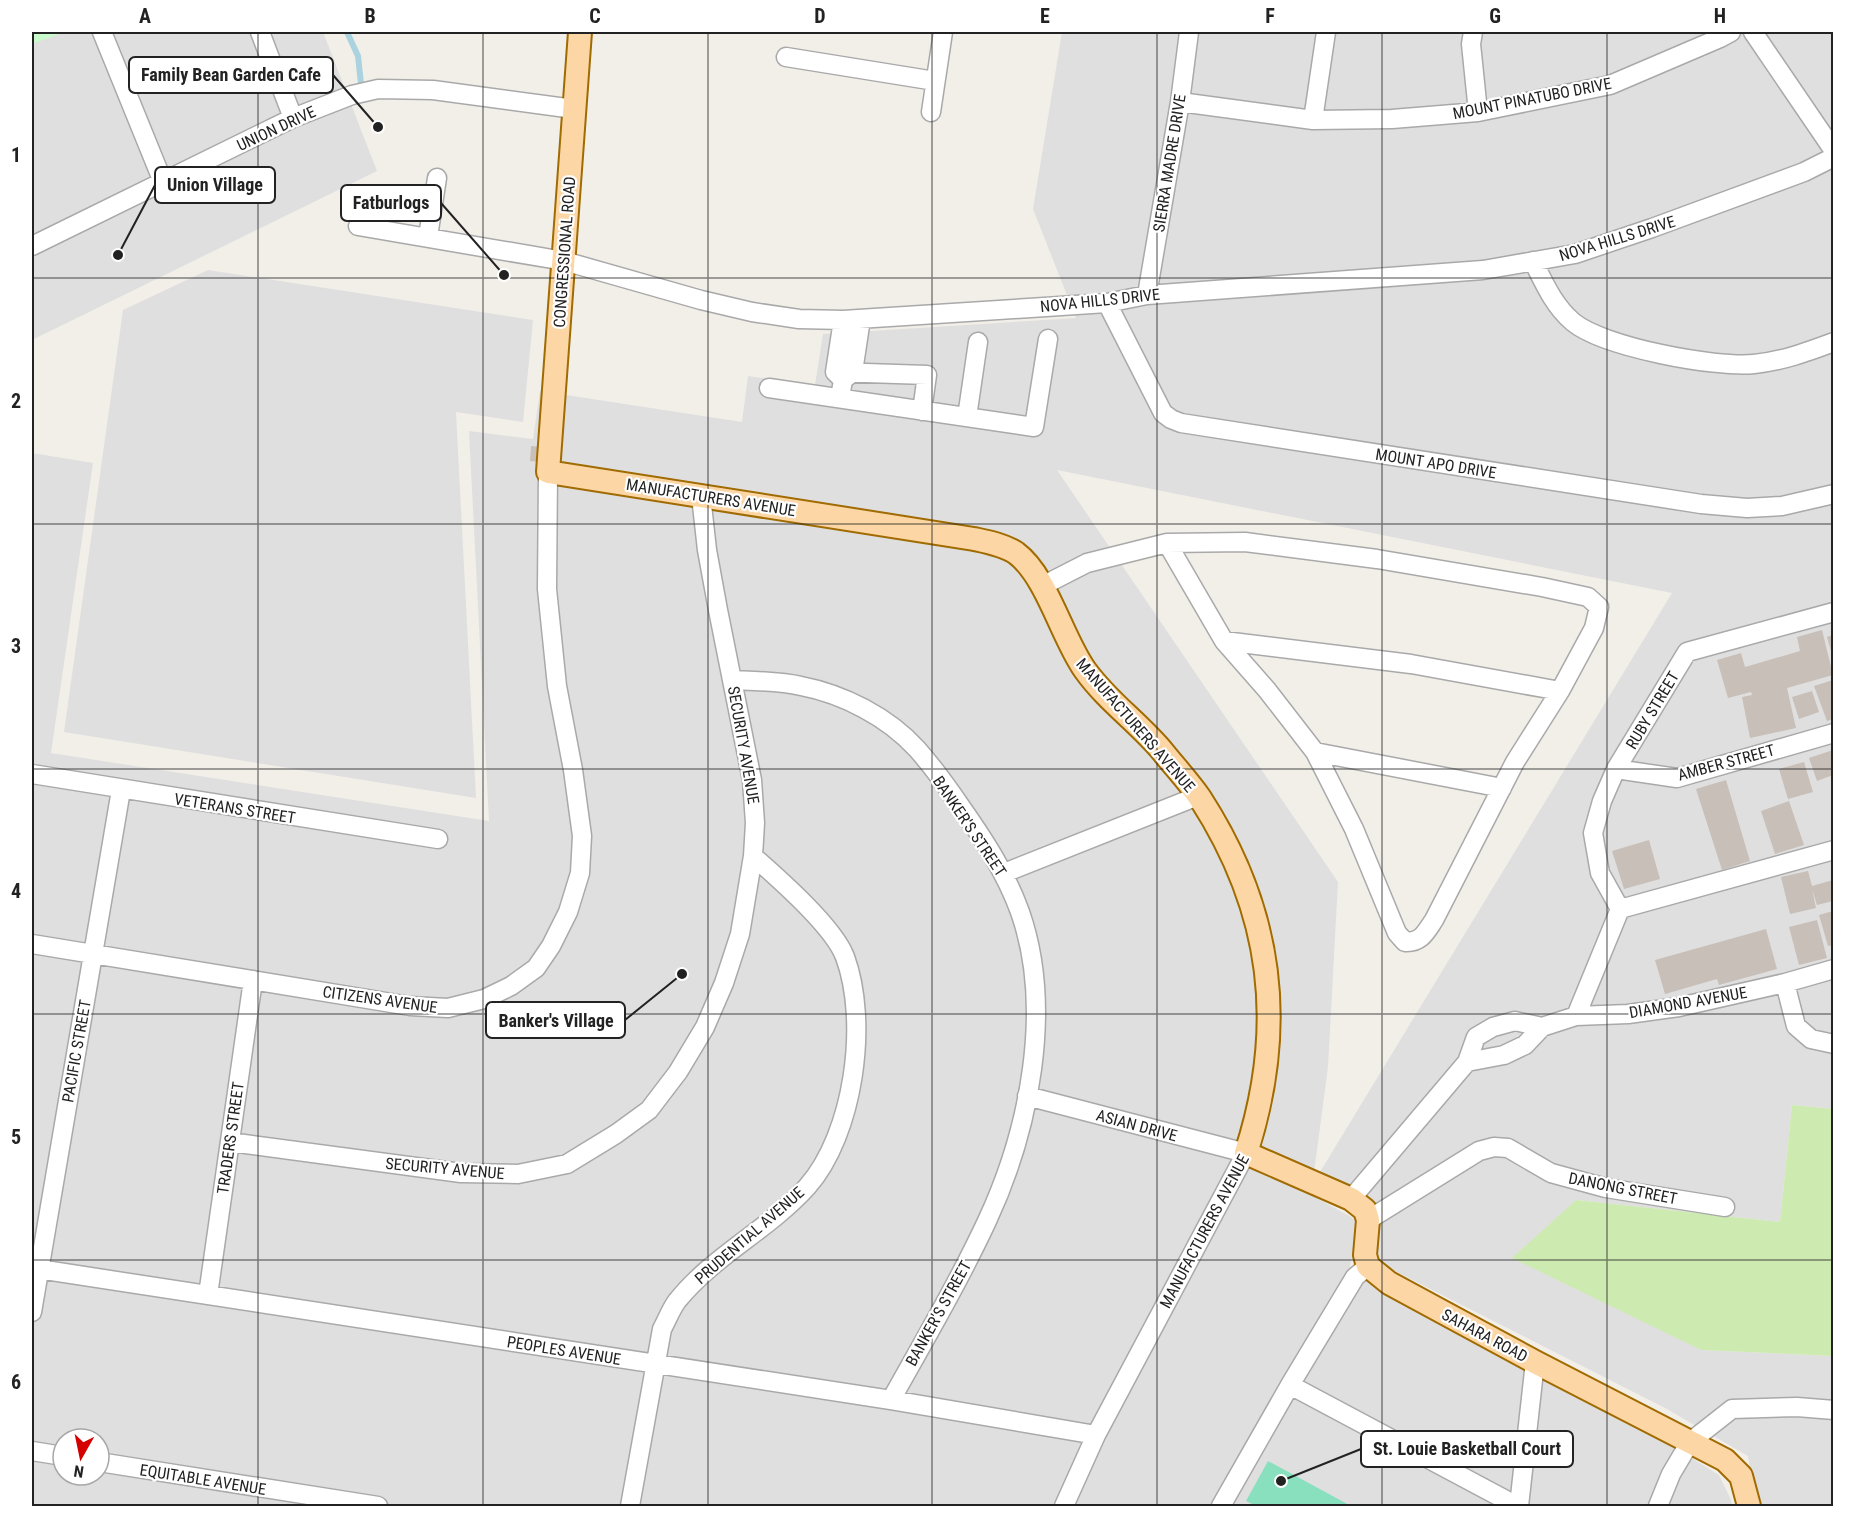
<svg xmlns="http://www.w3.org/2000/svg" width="1865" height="1538" font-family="'Roboto Condensed',sans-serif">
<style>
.residential{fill:#e0dfdf;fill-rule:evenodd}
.grass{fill:#cdebb0}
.park{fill:#c8facc}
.pitch{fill:#88e0be}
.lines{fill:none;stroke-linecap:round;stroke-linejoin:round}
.stream{stroke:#aad3df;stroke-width:6}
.building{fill:#c7bfb8}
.minor-casing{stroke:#a9a9a9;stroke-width:21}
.major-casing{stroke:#a06b00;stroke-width:26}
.minor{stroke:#fff;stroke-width:18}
.major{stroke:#fcd6a4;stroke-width:22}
.grid{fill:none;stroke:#222;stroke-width:1.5;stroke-opacity:0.55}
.labels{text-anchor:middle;stroke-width:4.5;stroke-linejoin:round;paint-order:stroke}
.street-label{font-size:16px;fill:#222;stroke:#fff}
.leader{fill:none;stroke:#222;stroke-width:2}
.callout-dot{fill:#222;stroke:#fff;stroke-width:2}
.callout{fill:#fff;stroke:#222;stroke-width:2}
.callout-label{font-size:18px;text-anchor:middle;font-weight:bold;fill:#222}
.neatline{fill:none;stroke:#222;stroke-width:2}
.grid-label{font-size:20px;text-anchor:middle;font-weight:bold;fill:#222}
</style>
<rect width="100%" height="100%" fill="#f2efe9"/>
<path class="residential" d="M32,32H323L377,171L32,340Z
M1062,32H1833V1109L1792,1105L1780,1222L1576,1200L1701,1350L1833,1356V1506H1755L1748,1456L1665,1408L1379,1263L1376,1226L1369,1201L1320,1172L1672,593L1057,470L1338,882L1328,1067L1311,1195L1360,1222L1349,1270L1677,1449L1719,1475L1731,1500L1732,1506H32V453L93,463L51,753L489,821L469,431L533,439L540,391L742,422L748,376L815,385L823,334L1076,318L1033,209ZM63,1439H99V1475H63Z
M208,270L533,320L523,422L456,412L476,798L64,732L123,310Z"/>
<path class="grass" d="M1792,1105L1833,1109V1356L1701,1350L1512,1258L1576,1200L1780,1222Z"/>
<path class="park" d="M32,32H65L32,44Z"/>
<path class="pitch" d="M1268,1461L1351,1506H1256L1246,1501Z"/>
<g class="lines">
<path class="stream" d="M347,32L358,56L361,84"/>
</g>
<path class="building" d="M531,446L543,447L542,462L530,461Z
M1822,630L1833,675L1787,688L1796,728L1750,738L1742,697L1752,695L1751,692L1728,698L1717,660L1741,653L1745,667L1800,651L1797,637Z
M1833,635V658L1827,637Z
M1833,680V719L1827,721L1814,686Z
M1812,691L1819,712L1799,719L1792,697Z
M1833,750V775L1817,781L1809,758Z
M1804,762L1813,792L1788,799L1779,769Z
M1726,780L1750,861L1722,870L1696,789Z
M1789,801L1804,845L1775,854L1761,811Z
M1649,840L1660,879L1624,889L1612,851Z
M1808,871L1812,886L1833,880V901L1817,905L1812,889L1816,908L1790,914L1781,877Z
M1833,911V945L1828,946L1819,915Z
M1817,920L1827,958L1799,965L1789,927Z
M1766,929L1777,969L1719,985L1717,979L1665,994L1655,960Z"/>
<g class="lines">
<g class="minor-casing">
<path id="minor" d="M102,32L163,182
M260,32L293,118
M1473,32L1471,44L1478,112
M1753,32L1834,151
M786,57L935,81
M1180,102L1313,120L1392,119L1478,112L1610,85L1720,38L1731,32
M931,112L943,32
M1313,120L1326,32
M358,226L564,261L701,300L752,312L799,319L843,320L1107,303L1147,295L1483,270L1575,254L1652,228L1804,172L1834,157
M428,237L437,178
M32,246L293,118L352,95L378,89L433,90L574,109
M1533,261C1544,283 1554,306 1573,322C1603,347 1715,368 1754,364C1783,361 1807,352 1834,342
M1147,295L1180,102L1189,32
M1107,303L1163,413L1171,419L1181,423L1701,504L1747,508L1782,506L1834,494
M835,372L927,375L922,411
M842,379L835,372L843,320
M769,388L1034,427L1048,339
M840,398L843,380L853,372L861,319
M967,417L978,342
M1042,586L1087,563L1167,543L1245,542L1377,559L1542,587L1588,597L1599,607L1594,628L1560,691L1515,762L1434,920C1426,932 1421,943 1405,942L1397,933L1354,829L1315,752L1267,690L1224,641L1167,543
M1224,641L1411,664L1560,691
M732,680C755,681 779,681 801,686C843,694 888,717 917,749C932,766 946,785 959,804C983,838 1006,873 1020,912C1054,1009 1029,1131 987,1221C958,1283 924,1341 891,1400
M1315,752L1502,788
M1616,769L1677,778L1834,733
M32,774L438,839
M1004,873L1198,796
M1620,909L1600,873L1593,833L1602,801L1616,769L1687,652L1834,612
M32,944L410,1006L448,1008L484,999L511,986L536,968L551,946L568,912L580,873L582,836L573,770L557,686L547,589L548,472
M1785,983L1796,1026L1811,1039L1834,1044
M1576,1016L1620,909L1834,850
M1467,1062L1504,1055L1525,1045L1542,1027L1576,1016L1628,1014L1679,1007L1785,983L1834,969
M1027,1096L1246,1153L1096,1435L1064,1506
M230,1142L461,1173L518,1174L567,1164L616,1134L649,1110L678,1072L705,1027L724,983L740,934L753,856L755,823L752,780L718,610L707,550L701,496
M1351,1199L1467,1062L1476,1037L1493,1027L1515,1021L1542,1027
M1368,1220L1479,1151L1494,1147L1508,1148L1551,1173L1606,1188L1725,1207
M32,1268L891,1400L1096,1435
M208,1295L253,980
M32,1312L121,790
M1290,1385L1517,1506
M32,1451L63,1456
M99,1462L378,1506
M630,1506L662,1329C667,1320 671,1309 677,1301C713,1256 768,1230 807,1187C854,1134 869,1022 845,957C834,927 778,878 753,856
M1221,1506L1290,1385L1355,1277L1368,1266
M1519,1506L1535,1362
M1658,1506L1671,1474L1690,1442L1732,1409L1797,1407L1834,1410"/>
</g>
<g class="major-casing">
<path id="major" d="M580,32L548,472L974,539C988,542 1004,545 1016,553C1047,576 1062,638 1085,670C1107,701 1139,723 1163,752C1175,767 1189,782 1200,798C1273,911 1287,1026 1246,1153L1351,1199L1365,1210L1368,1220L1365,1255L1368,1266L1389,1283L1535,1362L1725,1460L1741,1476L1749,1506"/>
</g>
<use href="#minor" class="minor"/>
<use href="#major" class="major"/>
</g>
<path class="grid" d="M258,32V1506M483,32V1506M708,32V1506M932,32V1506M1157,32V1506M1382,32V1506M1607,32V1506M32,278H1834M32,524H1834M32,769H1834M32,1014H1834M32,1260H1834"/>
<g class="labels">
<g class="street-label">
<text transform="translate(1532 98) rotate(-11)" y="6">MOUNT PINATUBO DRIVE</text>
<text transform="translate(276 128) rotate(-25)" y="6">UNION DRIVE</text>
<text transform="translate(1169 163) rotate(-81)" y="6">SIERRA MADRE DRIVE</text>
<text transform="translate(1617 238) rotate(-17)" y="6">NOVA HILLS DRIVE</text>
<text transform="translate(564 252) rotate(-86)" y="6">CONGRESSIONAL ROAD</text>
<text transform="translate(1100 300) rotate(-6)" y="6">NOVA HILLS DRIVE</text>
<text transform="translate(1436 463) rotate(9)" y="6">MOUNT APO DRIVE</text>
<text transform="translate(711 497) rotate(9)" y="6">MANUFACTURERS AVENUE</text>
<text transform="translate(1652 710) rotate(-59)" y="6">RUBY STREET</text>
<text transform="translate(1136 725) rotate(49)" y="6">MANUFACTURERS AVENUE</text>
<text transform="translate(744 745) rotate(80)" y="6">SECURITY AVENUE</text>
<text transform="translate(1726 762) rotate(-15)" y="6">AMBER STREET</text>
<text transform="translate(235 808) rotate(9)" y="6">VETERANS STREET</text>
<text transform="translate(970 826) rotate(56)" y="6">BANKER'S STREET</text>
<text transform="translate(380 999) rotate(8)" y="6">CITIZENS AVENUE</text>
<text transform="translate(1688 1002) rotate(-10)" y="6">DIAMOND AVENUE</text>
<text transform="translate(76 1051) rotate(-80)" y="6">PACIFIC STREET</text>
<text transform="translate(1137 1125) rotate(15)" y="6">ASIAN DRIVE</text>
<text transform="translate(230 1138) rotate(-82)" y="6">TRADERS STREET</text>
<text transform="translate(445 1168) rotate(5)" y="6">SECURITY AVENUE</text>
<text transform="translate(1623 1188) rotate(11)" y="6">DANONG STREET</text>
<text transform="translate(1204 1231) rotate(-62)" y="6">MANUFACTURERS AVENUE</text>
<text transform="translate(749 1235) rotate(-41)" y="6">PRUDENTIAL AVENUE</text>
<text transform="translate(938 1313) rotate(-61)" y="6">BANKER'S STREET</text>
<text transform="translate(1485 1335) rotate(28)" y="6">SAHARA ROAD</text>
<text transform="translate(564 1350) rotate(9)" y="6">PEOPLES AVENUE</text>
<text transform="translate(203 1479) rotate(9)" y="6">EQUITABLE AVENUE</text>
</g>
</g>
<path class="leader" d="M378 127L333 75M118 255L155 185M504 275L441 203M682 974L625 1020M1281 1481L1361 1449"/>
<g class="callout-dot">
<circle cx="378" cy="127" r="6"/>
<circle cx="118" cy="255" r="6"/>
<circle cx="504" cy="275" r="6"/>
<circle cx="682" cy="974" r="6"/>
<circle cx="1281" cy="1481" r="6"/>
</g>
<g class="callout">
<rect x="129" y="57" width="204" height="36" rx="6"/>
<rect x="155" y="167" width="120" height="36" rx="6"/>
<rect x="341" y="185" width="100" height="36" rx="6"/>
<rect x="486" y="1002" width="139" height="36" rx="6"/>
<rect x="1361" y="1431" width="212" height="36" rx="6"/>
</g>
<g class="callout-label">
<text x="231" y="81">Family Bean Garden Cafe</text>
<text x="215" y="191">Union Village</text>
<text x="391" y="209">Fatburlogs</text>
<text x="556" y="1027">Banker's Village</text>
<text x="1467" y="1455">St. Louie Basketball Court</text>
</g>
<rect width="1865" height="1538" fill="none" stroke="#ffffff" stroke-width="66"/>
<g transform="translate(81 1457) rotate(189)"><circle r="28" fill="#ffffff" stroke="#a7a7a7" stroke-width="1.5"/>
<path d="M0-4.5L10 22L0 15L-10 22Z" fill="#d40000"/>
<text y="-9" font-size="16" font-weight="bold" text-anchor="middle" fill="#222222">N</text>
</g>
<rect x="33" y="33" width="1799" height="1472" class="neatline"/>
<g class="grid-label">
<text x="145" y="23">A</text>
<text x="370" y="23">B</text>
<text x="595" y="23">C</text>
<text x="820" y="23">D</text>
<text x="1045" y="23">E</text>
<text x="1270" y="23">F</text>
<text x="1495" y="23">G</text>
<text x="1720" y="23">H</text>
<text x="16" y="162">1</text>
<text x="16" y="408">2</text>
<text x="16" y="653">3</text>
<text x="16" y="898">4</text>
<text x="16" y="1144">5</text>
<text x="16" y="1389">6</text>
</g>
</svg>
